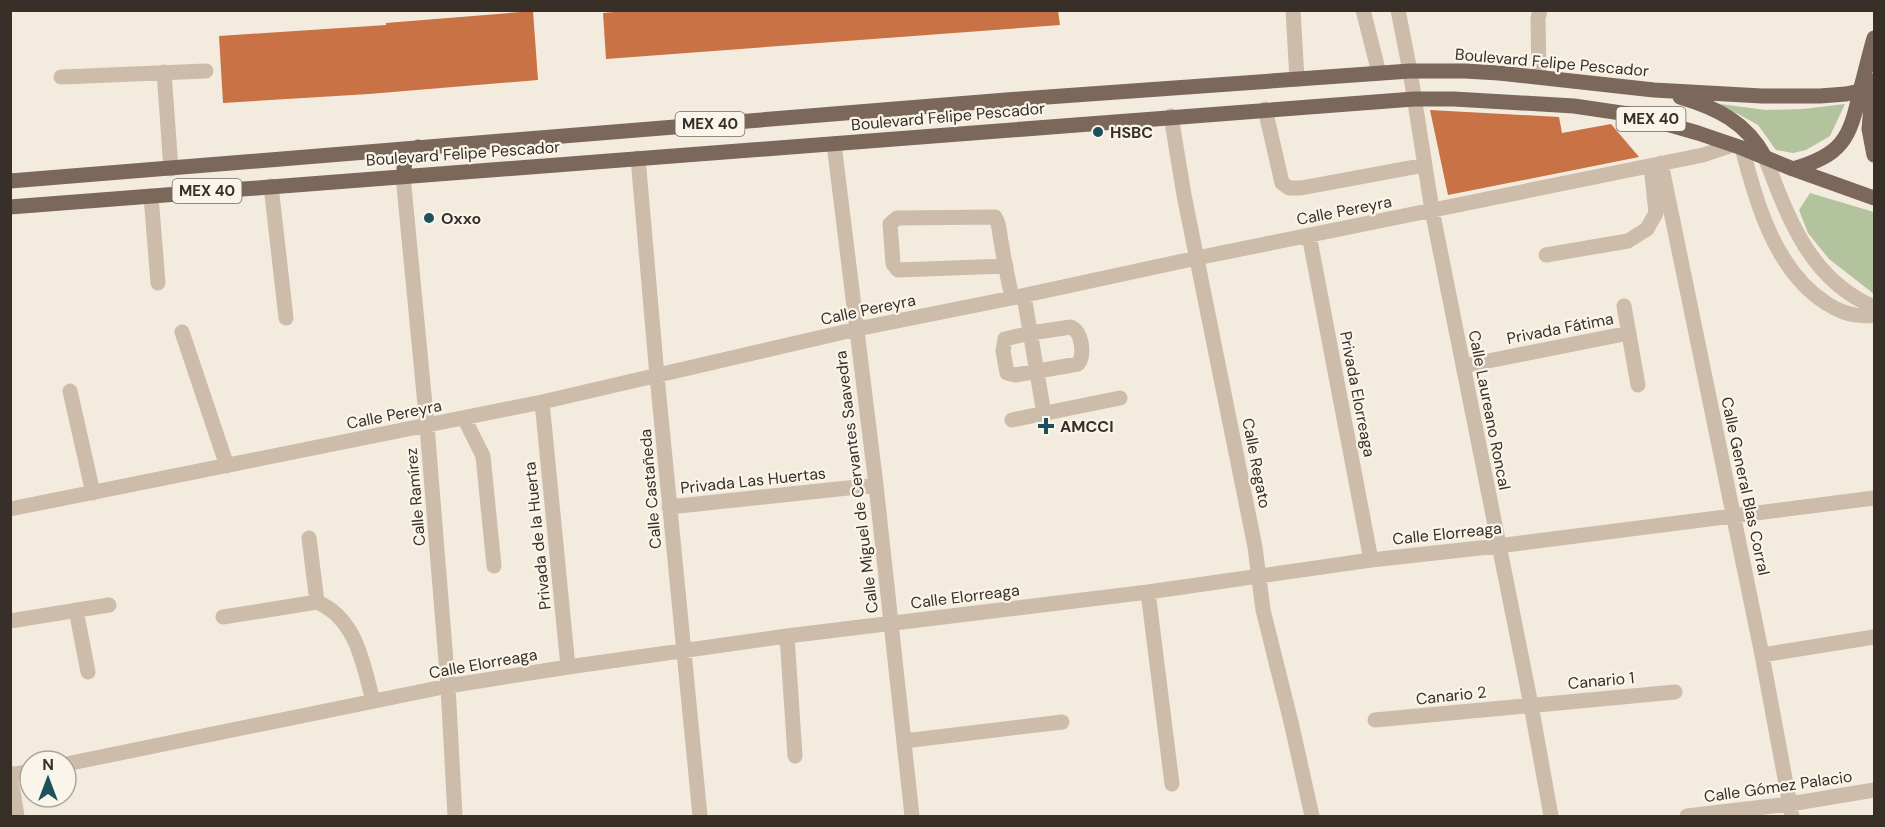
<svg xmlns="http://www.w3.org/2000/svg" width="1885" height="827" font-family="'DM Sans',sans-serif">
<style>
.green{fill:#b3c39d}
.building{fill:#c97245}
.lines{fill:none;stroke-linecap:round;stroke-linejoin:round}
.minor{stroke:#ccbca9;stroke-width:15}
.major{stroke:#7b685a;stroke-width:15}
.poi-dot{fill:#1d525c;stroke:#faf5ea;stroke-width:2}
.labels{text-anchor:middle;stroke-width:4.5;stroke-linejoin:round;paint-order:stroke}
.shield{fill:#faf5ea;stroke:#736a63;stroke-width:1.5}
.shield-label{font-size:15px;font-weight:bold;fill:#392f29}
.street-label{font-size:16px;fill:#392f29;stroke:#faf5ea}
.poi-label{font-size:16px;font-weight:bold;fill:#392f29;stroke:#faf5ea;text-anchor:start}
</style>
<rect width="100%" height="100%" fill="#f3ebde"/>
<path class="green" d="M1720,104L1766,110L1803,109L1845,104L1830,136L1806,150L1793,153L1776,150L1758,125Z
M1810,193L1874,212V294L1829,259L1808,233L1799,210Z"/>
<path class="building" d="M635,10H1058L1060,25L606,59L603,13Z
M533,11L538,80L369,94L223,103L219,36L386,25V23Z
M1430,110L1559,117L1562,133L1611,124L1639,157L1448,195Z"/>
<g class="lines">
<path class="minor" d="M1293,10L1297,79
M1363,10L1379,73
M1398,10L1410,71L1432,210L1531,705L1551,816
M164,72L171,169
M1539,76L1538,19L1540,10
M61,77L206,71
M1265,109L1282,183L1289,188H1301L1425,165
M1171,116L1184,195L1255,547L1263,610L1291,722L1312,816
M834,144L876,485L912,816
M1742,148C1757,204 1775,270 1826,303C1841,313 1857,318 1874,315
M1765,157C1788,218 1810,280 1874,307
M638,158L657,376L700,816
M1661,163L1762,655L1792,816
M403,176L427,426L448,686L455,816
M271,186L286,318
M151,196L158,283
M1309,235L1371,560
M1546,255L1628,241L1647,229L1656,213L1651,166
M1006,266L898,270L893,264L890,224L897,218L995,217C1000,224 999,233 1001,241C1004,260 1008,279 1012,298
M1024,296L1044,414
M1624,306L1638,385
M1071,327C1082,332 1085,355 1078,364L1015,375L1007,373L1003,351L1005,339L1030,333Z
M182,332L227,466
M1463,366L1629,333
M70,391L93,493
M542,402L568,667
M464,418L483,456L494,566
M1012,420L1120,398
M669,507L876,485
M10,509L542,402L857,329L1012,298L1197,258L1703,155L1733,145
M309,538L317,602
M1148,592L1172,784
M76,610L88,672
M223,617L317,602C357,619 363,664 373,701
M10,621L109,605
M787,636L795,756
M1762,655L1874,637
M1375,720L1675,692
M904,741L1062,722
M66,764L448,686L568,667L787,636L1148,592L1371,560L1498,546L1874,498
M10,773L17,816
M10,775L30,771
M1687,816L1790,804L1874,790"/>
<path class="major" d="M1873,81L1869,129L1874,155
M1680,97C1717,108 1746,122 1765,157
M1793,169C1842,155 1850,139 1860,91C1865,73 1869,55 1874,38
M403,176L405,161L418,147
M10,181L1006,100L1410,71H1465L1499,73L1654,90L1762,96H1820L1846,94L1874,88
M10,207L1414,99H1454L1574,106L1635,115L1698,133L1742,148L1793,169L1874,198"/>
</g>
<g class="poi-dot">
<circle cx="1098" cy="132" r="6"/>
<circle cx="429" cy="218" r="6"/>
<path d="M1043 417h6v6h6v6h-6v6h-6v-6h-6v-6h6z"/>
</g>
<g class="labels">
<g class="shield">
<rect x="1616.5" y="107" width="69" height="24" rx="4.5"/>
<rect x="675.5" y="112" width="69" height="24" rx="4.5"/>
<rect x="172.5" y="179" width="69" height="24" rx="4.5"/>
</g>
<g class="shield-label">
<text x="1651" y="124">MEX 40</text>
<text x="710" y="129">MEX 40</text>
<text x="207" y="196">MEX 40</text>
</g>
<g class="street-label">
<text transform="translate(1552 62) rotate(5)" y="6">Boulevard Felipe Pescador</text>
<text transform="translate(948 116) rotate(-5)" y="6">Boulevard Felipe Pescador</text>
<text transform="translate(463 153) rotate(-4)" y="6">Boulevard Felipe Pescador</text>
<text transform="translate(1344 210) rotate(-11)" y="6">Calle Pereyra</text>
<text transform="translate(868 309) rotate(-12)" y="6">Calle Pereyra</text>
<text transform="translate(1560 328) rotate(-11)" y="6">Privada Fátima</text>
<text transform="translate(1358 394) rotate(79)" y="6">Privada Elorreaga</text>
<text transform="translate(1490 410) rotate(79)" y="6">Calle Laureano Roncal</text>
<text transform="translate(394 414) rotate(-11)" y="6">Calle Pereyra</text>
<text transform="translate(1257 463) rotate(79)" y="6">Calle Regato</text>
<text transform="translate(753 480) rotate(-6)" y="6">Privada Las Huertas</text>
<text transform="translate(856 482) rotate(-97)" y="6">Calle Miguel de Cervantes Saavedra</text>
<text transform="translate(1746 486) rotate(78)" y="6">Calle General Blas Corral</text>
<text transform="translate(650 489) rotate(-95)" y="6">Calle Castañeda</text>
<text transform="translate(415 497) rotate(-95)" y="6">Calle Ramírez</text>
<text transform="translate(1447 533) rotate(-6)" y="6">Calle Elorreaga</text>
<text transform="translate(537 536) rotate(-96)" y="6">Privada de la Huerta</text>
<text transform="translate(965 596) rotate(-7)" y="6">Calle Elorreaga</text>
<text transform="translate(483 663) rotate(-10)" y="6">Calle Elorreaga</text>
<text transform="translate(1601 680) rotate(-5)" y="6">Canario 1</text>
<text transform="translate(1451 695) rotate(-6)" y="6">Canario 2</text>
<text transform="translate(1778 786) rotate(-8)" y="6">Calle Gómez Palacio</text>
</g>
<g class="poi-label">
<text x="1110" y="138">HSBC</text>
<text x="441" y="224">Oxxo</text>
<text x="1060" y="432">AMCCI</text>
</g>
</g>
<rect width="1885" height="827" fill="none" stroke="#392f29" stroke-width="24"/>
<g transform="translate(48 779)"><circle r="28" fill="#faf5ea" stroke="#ada69d" stroke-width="1.5"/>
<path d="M0-4.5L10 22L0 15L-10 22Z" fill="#1d525c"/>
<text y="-9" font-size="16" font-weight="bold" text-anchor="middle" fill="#392f29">N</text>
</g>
</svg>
